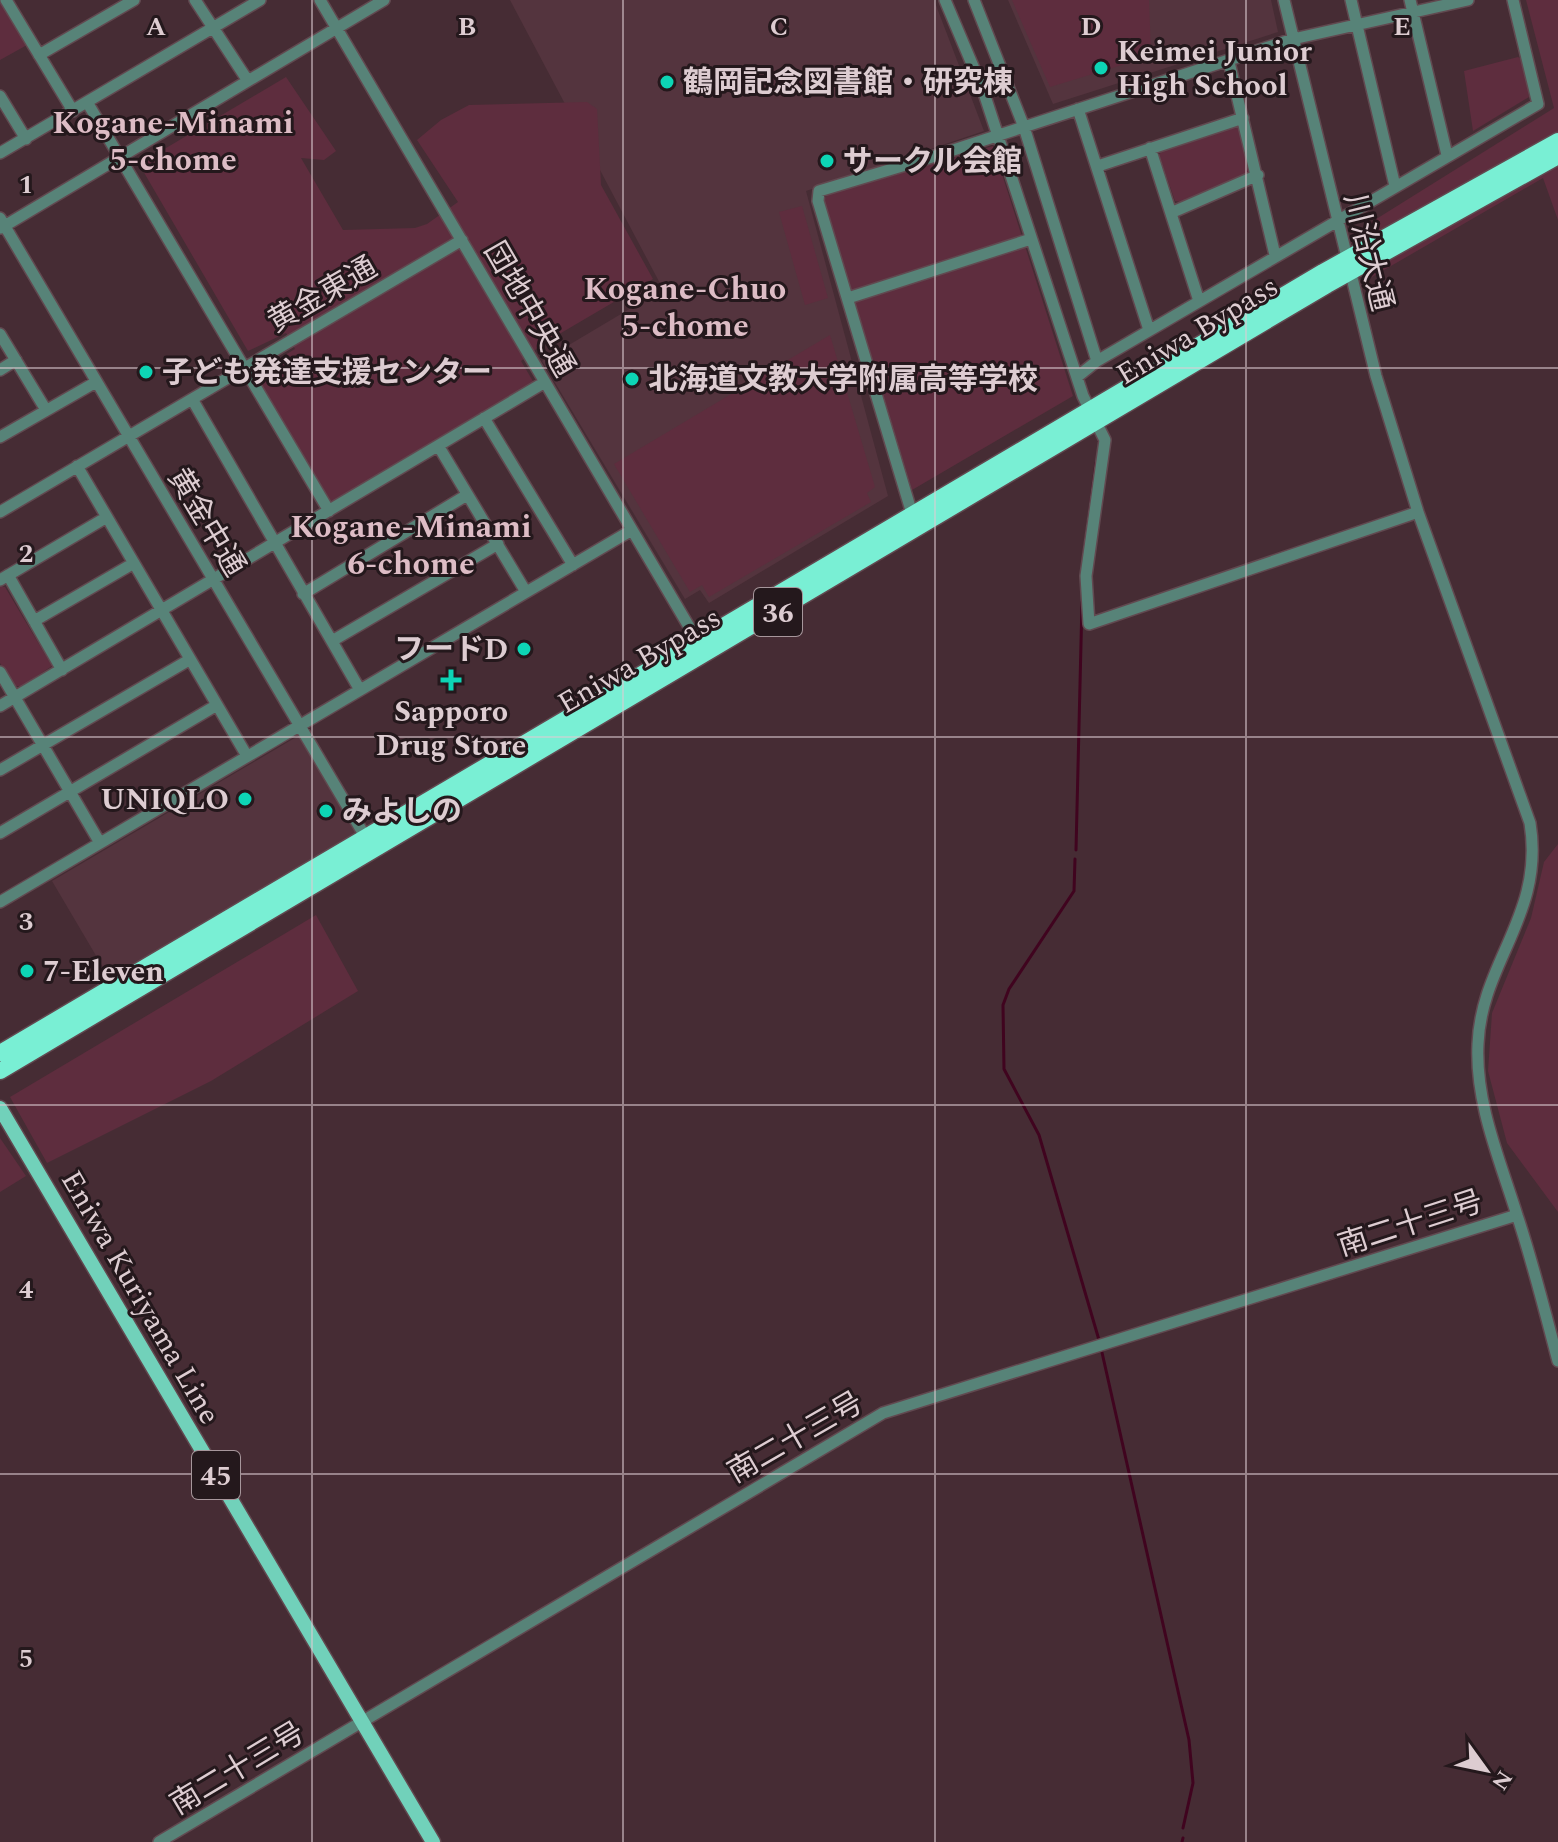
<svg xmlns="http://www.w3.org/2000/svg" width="1558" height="1842" font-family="Spectral,'Noto Sans JP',serif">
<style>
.built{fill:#54343e}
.green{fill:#5e2d3e}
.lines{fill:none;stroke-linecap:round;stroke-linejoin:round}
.stream{stroke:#40041f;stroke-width:3}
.minor-casing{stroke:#614950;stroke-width:14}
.major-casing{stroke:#614950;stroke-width:17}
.highway-casing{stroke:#614950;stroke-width:19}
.minor{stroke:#578378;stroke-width:11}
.major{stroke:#71d1ba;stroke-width:14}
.highway{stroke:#79efd4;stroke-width:16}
.grid{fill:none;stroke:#ddccd1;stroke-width:2;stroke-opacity:0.55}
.poi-dot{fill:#0dd5b5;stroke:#24181c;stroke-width:3}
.labels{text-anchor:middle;stroke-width:6;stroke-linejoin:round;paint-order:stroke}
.shield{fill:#24181c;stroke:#a6969b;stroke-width:2}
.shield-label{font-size:28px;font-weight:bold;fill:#ddccd1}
.poi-label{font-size:30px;font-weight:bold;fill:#ddccd1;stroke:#24181c;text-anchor:start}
.street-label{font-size:30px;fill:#ddccd1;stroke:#24181c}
.neighbourhood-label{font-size:32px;font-weight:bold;fill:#ddbcc5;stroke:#24181c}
.grid-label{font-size:26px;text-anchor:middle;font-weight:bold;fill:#ddccd1;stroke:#24181c;stroke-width:6;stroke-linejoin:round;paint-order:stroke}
</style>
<rect width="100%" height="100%" fill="#462c34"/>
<path class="built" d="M510,0H934L984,131L806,191L888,496L709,603L700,590L685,599L542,361L663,289Z
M1008,0H1271L1278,32L1053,104Z
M298,736L357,836L111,981L52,881Z"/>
<path class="green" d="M0,0L27,45L0,60Z
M1012,0H1149L1151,52L1145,58L1050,87Z
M1526,0H1558V220L1543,178L1365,281L1349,236L1554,108Z
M1518,57L1524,61L1529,97L1473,131L1464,71Z
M286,77L336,151L324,160L301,158L343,230L415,228L427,224L458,202L417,140L441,120L469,105L587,102L597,109L601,185L653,279L544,343L521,361L534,383L329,503L255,378L257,372L295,349L286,333L248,351L139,164Z
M1236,127L1240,130L1250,168L1247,173L1181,202L1175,201L1159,155L1163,149Z
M993,146L1073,396L912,490L824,200L827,195Z
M802,206L828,298L805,305L779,212Z
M830,335L875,487L867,493L871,502L709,597L702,585L690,592L614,464Z
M0,586L5,587L52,666L22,686H14L0,663Z
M1558,844V1212L1507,1143L1488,1071L1492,1013L1531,918L1544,862Z
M316,915L358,991L211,1081L47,1163L10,1097Z
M0,1138L26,1176L0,1192Z"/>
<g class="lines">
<path class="stream" d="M1084,554L1096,463
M1076,850L1082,602
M1075,859L1074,891L1009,989L1003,1005L1004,1069L1039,1135L1099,1340
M1101,1348L1189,1740L1193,1783L1183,1828
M1182,1842L1183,1838"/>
<g class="minor-casing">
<path id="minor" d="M6,0L73,111
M195,0L248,81
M320,0L701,647
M945,0L983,90L1083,396L1105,440L1086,576L1089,624L1418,512
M974,0L1024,127L1097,361
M1284,0L1376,376L1418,512L1530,823C1545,915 1481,962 1478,1044C1475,1103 1500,1160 1517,1215C1533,1263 1545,1312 1558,1361
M1351,0L1395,186
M1410,0L1447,155
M39,55L134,0
M1229,62L1275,255
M0,96L26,139
M87,102L329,511
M1078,109L1149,330
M1150,148L1199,301
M0,153L260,0
M1098,166L1243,118
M1173,212L1258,175
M0,218L369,843
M1,228L384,0
M848,298L1031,239
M0,334L46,410
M0,370L16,360
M1077,377L1097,361L1538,104L1513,0
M192,399L360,690
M484,418L573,565
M0,437L96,382
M439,447L526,592
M77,466L247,756
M0,512L462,240
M913,517L818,201L819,191L932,157L1293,39L1468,0
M8,575L62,670
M0,580L107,517
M303,594L467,495
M34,621L134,563
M332,641L498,544
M0,672L100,843
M0,706L545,382
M0,770L189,660
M0,833L217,705
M0,902L632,530
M159,1842L883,1413L1517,1215"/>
</g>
<g class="major-casing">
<path id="major" d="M0,1108L433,1842"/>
</g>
<g class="highway-casing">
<path id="highway" d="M0,1053L1323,272L1558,141
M0,1071L1327,285L1558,156"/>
</g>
<use href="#minor" class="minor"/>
<use href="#major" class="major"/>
<use href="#highway" class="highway"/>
</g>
<path class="grid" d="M312,0V1842M623,0V1842M935,0V1842M1246,0V1842M0,368H1558M0,737H1558M0,1105H1558M0,1474H1558"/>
<g class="poi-dot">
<circle cx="1101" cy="68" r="8"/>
<circle cx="667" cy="82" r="8"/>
<circle cx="827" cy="161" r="8"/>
<circle cx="146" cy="372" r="8"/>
<circle cx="632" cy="379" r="8"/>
<circle cx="524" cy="649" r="8"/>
<path d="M447 668h8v8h8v8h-8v8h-8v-8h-8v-8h8z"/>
<circle cx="245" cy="799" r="8"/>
<circle cx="326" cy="811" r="8"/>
<circle cx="27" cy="971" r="8"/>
</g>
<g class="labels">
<g class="shield">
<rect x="754" y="588" width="48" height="48" rx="6"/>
<rect x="192" y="1451" width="48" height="48" rx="6"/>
</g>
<g class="shield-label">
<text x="778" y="622">36</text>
<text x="216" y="1485">45</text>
</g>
<g class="poi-label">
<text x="1117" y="61">Keimei Junior<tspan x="1117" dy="34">High School</tspan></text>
<text x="683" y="92">鶴岡記念図書館・研究棟</text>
<text x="843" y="171">サークル会館</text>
<text x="162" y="382">子ども発達支援センター</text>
<text x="648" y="389">北海道文教大学附属高等学校</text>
<text x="508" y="659" text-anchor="end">フードD</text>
<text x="451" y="721" text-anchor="middle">Sapporo<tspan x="451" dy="34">Drug Store</tspan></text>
<text x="229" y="809" text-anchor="end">UNIQLO</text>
<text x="342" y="821">みよしの</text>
<text x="43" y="981">7-Eleven</text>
</g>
<g class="street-label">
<text transform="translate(1369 252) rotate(76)" y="10">川沿大通</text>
<text transform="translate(322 294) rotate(-30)" y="10">黄金東通</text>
<text transform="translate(530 309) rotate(60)" y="10">団地中央通</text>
<text transform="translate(1197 330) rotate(-31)" y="10">Eniwa Bypass</text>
<text transform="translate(207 522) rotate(59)" y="10">黄金中通</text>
<text transform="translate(639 660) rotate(-30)" y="10">Eniwa Bypass</text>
<text transform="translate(1410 1223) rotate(-18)" y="10">南二十三号</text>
<text transform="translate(141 1297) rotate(60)" y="10">Eniwa Kuriyama Line</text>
<text transform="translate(795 1437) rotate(-30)" y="10">南二十三号</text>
<text transform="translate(237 1768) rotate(-31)" y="10">南二十三号</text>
</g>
<g class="neighbourhood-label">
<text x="173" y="133">Kogane-Minami<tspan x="173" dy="37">5-chome</tspan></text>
<text x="685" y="299">Kogane-Chuo<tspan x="685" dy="37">5-chome</tspan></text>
<text x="411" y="537">Kogane-Minami<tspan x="411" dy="37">6-chome</tspan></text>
</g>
</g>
<g class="grid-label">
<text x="156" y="35">A</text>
<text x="467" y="35">B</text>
<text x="779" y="35">C</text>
<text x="1091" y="35">D</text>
<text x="1402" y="35">E</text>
<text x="26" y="193">1</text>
<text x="26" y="562">2</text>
<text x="26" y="930">3</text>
<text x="26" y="1298">4</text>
<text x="26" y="1667">5</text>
</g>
<g transform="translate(1486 1770) rotate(123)" stroke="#24181c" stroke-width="6" paint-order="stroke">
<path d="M0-6L14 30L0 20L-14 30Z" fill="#ddccd1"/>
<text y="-12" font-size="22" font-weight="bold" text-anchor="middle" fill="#ddccd1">N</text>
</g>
</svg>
